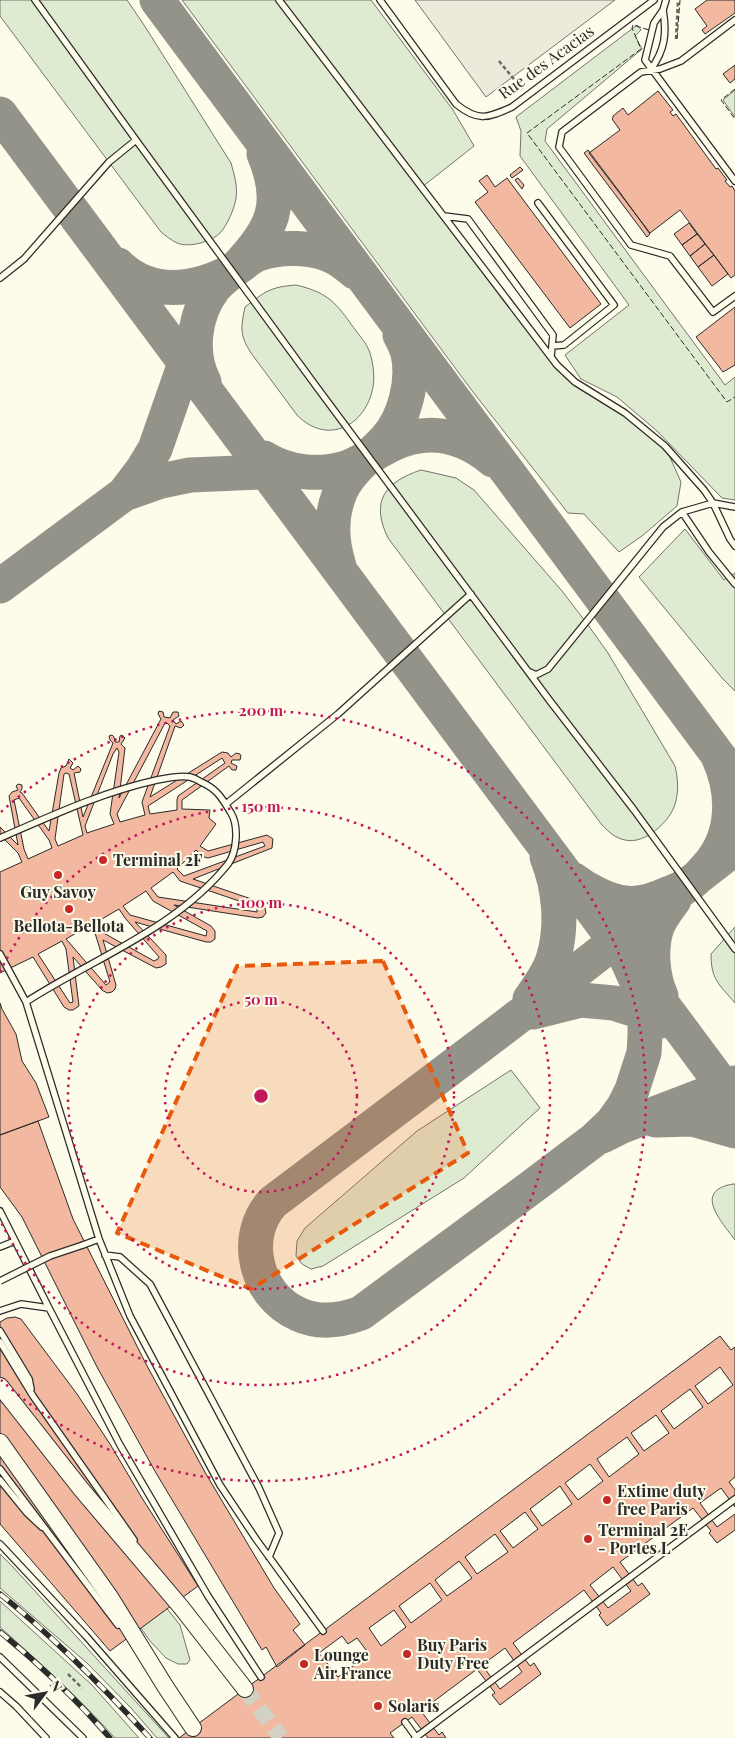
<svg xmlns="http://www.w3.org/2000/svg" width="735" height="1738" font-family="'Playfair Display',serif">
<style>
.green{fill:#deebd1;stroke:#74746e}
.parking{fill:#eceadb;stroke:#74746e}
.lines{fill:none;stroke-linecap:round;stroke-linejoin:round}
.taxiway{stroke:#94938a;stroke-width:35}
.building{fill:#f2b8a0;stroke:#2b2b2b;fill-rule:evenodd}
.secondary-tunnel{stroke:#d3d1c4;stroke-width:16;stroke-dasharray:16 8;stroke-linecap:butt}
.service-casing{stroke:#2b2b2b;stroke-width:8}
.secondary-casing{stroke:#2b2b2b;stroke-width:18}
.path{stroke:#6a6964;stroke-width:2.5;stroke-dasharray:4 2.5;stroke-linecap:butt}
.service{stroke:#fdfbea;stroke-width:5.5}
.secondary{stroke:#fdfbea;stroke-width:16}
.rail-casing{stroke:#2b2b2b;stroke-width:5.5}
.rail{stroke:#fdfbea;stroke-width:4;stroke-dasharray:11;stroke-linecap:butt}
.service-bridge-casing{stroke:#2b2b2b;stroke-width:8;stroke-linecap:butt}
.service-bridge{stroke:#fdfbea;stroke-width:5.5}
.fence{stroke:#2b2b2b;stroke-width:1;stroke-dasharray:6 2.5;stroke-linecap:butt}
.marked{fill:#e8590c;fill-opacity:0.2;stroke:#e8590c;stroke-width:4;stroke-dasharray:10 6;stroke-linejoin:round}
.ring{fill:none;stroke:#c2185b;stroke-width:2.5;stroke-dasharray:2.5 5}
.poi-dot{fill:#c62828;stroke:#fdfbea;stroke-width:2}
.labels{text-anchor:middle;stroke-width:4;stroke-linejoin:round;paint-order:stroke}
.street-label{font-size:16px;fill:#2b2b2b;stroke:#fdfbea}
.poi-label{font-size:16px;font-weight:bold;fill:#2b2b2b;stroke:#fdfbea;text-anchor:start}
.centre{fill:#c2185b;stroke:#fdfbea;stroke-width:2.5}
.ring-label{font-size:15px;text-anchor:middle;font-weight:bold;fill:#c2185b;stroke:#fdfbea;stroke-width:4;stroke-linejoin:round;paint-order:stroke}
</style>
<rect width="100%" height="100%" fill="#fdfbea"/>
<path class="green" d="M0,0H127L144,25L231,163C234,174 238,187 236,198C235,207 227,226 220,233C211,242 189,248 177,243C171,240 166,236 161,232L0,16Z
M182,0H371L453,110L474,146L422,187L557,365L575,382L625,413L665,446L681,482L677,506L642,536L619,552L584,514L568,513L473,392Z
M637,25L641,30L635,36L642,49L547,129L545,141L725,385L735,377V500L722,498L657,431L617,397L581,379L565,355L629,305L520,156L521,131L516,117Z
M735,90V117L723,100Z
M296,285C325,292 334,300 351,324C357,333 367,343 370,353C373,363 375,377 373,387C366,426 327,446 297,415L251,353C239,334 241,327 245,307C266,291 270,287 296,285Z
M421,470L456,478L474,490L562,591L588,625L608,653L675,766C678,779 679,791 675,804C670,822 644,845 625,840C615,838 609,832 602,825L388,538C370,501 385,482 421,470Z
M685,529L724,580L735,573V691L722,678L639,577Z
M735,927V1003C719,984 711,980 711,954Z
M511,1070L540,1108L464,1178L323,1266L311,1269L302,1264L296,1256L297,1241L305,1228L417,1131Z
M733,1184H735V1240C722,1222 692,1191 733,1184Z
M104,1529L180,1625L190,1660L187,1664H178L166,1658L150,1641L82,1545Z
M0,1554L13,1567L169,1738H157L131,1708L87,1663L0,1588Z
M0,1601L92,1685L139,1738H115C79,1698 40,1663 0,1627Z"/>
<path class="parking" d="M415,0H615L486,97Z"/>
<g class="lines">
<path class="taxiway" d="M157,0L735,778
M0,114L735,1102
M118,265C150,297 195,291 232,271C241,267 248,258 258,254C280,246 315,246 336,258C343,262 349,267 355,272
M204,382C189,353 194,314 214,288C220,280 230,274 237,267C273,229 285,204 264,154
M264,458C287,473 319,476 346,468C362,462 378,451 393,444C429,427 464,436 493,460
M124,494L143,469L155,449L191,346
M339,566C332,544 330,518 339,495C347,472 370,457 386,439C405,418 414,381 408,353C406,347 403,340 400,335
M0,586L124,494L161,481L190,475L285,471
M574,880C587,890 609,902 626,903C640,905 657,899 670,893C676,891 682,888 688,885C695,881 701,874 707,867C735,836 735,793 718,756
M625,955L638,984L645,1013V1036L644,1053L632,1090L624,1106L612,1123L594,1140L537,1183L361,1313C340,1321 319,1324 298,1314C255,1295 241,1236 273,1202L510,1023L735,848
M661,996C652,976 650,948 657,927C661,917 668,908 674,900
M530,999C539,986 550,972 554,956C563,924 559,887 547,857
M533,1012L581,1000L614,1003L645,1013L661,1021
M655,1120L692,1119L735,1131
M602,1136L620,1127L735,1083"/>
</g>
<path class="building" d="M707,0H735V13L705,34L702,30L707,26L695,9Z
M735,65V79L730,83L723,74Z
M658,91L673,110L670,112L673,116L676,114L716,169L718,168L727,180L725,181L730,187L732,186L735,191V275L731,278L680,210L650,233L589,153L620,130L612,119L613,118V116L623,108L628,115Z
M588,150L621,194L650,234L647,237L584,153Z
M520,167L523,170L512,178L510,175Z
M487,175L495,187L507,178L601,304L570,328L475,202L488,192L479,181Z
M518,178L524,185L522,189L515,180Z
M689,223L697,234L682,245L674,234Z
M697,234L705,244L690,256L682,245Z
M705,244L714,255L698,267L690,256Z
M714,255L728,274L712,286L698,267Z
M735,307V365L723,372L696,337Z
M159,711L163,712L164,717L170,718L173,712H178L179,716L173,720L176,724L181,721L184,725L181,728L175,726L150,797L222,752L228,753L231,757L236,753L240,754L241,756L240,760H232L231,763L237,766L236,770H232L229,766L182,800V809L210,810L209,818L216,824L200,846L208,851L267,835L273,839L272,848L193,879L260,902L264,904L266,913L263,917L258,918L174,905L211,926L215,931V939L211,942H206L135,922L166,955V964L161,967L156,968L103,940L116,985L115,989L112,992L107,993L102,990L73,957L79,1006L73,1010H69L64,1007L33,957L0,973V872L22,862L18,853L0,835V827L18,845L9,796L12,792L18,790L16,786L18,784L22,785V789L20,792L22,793L49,831L59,773L61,768L66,766L69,759L73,763L70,768L73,770L78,766L81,769L80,772L74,773L83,817L113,743L110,740L109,736L112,735L114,737L115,742H119L120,736L122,735L125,738L121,744L125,748L119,798L161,719L158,714ZM165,723H167L170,726L142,802L145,815L120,822L117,814ZM117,748L119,752L110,814L114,824L87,833L85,826L113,754ZM222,758L225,763L178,796L177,800V810L150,814L148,806ZM66,773L69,774L83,835L58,846L55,839L64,774ZM19,798L49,840L52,848L28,859L24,849L14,800ZM263,842L265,846L184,876L177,869L196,850L204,857L208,858ZM173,872L180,881L257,907V912L158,897L151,888ZM146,891L153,901L207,931L206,936L130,915L123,906ZM119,909L125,918L159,957L158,959L154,961L100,931L95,923ZM90,925L95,933L110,982L106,985L66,939ZM62,941L66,949L73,1002L70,1003L38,954Z
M0,1003L2,1009L16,1034L22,1061L36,1083L49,1117L0,1135Z
M38,1121L73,1219L146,1364L206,1474L274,1588L300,1624L293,1630L305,1645L277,1667L266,1647L262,1650L156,1473L97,1367L22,1217L0,1187V1135Z
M15,1317L21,1319L77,1394L110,1444L142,1498L198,1586L110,1651L0,1524V1322L7,1318Z
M720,1336L731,1350L735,1347V1477L729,1482L735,1490V1507L721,1488L700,1503L717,1527L735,1514V1530L717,1543L709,1533L711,1531L693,1508L620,1562L638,1586L642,1583L650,1594L607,1626L599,1615L601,1613L584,1590L513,1643L530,1666L534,1663L541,1674L500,1705L492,1695L495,1693L477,1669L421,1711L439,1735L442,1732L446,1738H428L412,1717L390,1733L394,1738H179ZM720,1367L733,1385L708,1404L695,1386ZM690,1389L703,1407L674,1429L661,1411ZM656,1415L669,1433L644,1451L631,1433ZM627,1437L639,1454L609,1477L597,1459ZM590,1464L603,1481L578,1500L565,1483ZM560,1486L572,1504L542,1526L530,1509ZM525,1512L538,1529L513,1548L500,1531ZM495,1534L508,1552L477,1574L465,1557ZM459,1561L472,1578L447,1596L435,1580ZM613,1567L631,1591L608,1608L590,1585ZM430,1583L442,1600L411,1623L399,1606ZM394,1610L406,1627L381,1646L369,1628ZM342,1636L348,1644L357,1638L369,1654L338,1677L319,1653ZM505,1648L522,1672L500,1689L482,1665Z"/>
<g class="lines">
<path class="secondary-tunnel" d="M245,1689L281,1738"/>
<g class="service-casing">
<path id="service" d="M35,0L136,140L316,386L550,701L634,810L735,949
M279,0L557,365L575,382L625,413L665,446L704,490L713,503L735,507
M380,0L456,104C478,122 488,118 512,107L654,0
M666,0L663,10L654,23L645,60L735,181
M735,20L681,61L660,69L641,72L562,132L559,147L631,245L670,256L713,312L735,296
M651,69C665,50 667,33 663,10
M538,203L614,305L564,345L552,346
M444,216L468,219L553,335L551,357
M0,278L24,259L109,162L136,140
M682,512L709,552L735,584
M530,672L536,675L548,669L663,527L682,512L713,503L730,539L735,546
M226,804L338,714L471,594
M0,838C51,816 102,792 157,780C167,778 180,775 190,777C194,778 198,780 201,782C217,789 222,798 231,813C239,826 237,852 228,864C176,929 94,958 26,1002
M0,954L26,1002L99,1239L130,1316L220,1485L256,1539L323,1631
M0,1211L49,1308
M83,1245L99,1239
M0,1247L15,1241
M105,1255L120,1257L150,1284L259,1488L279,1533L269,1557
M0,1311L21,1304L49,1308L120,1445L208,1596L261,1677
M0,1331L29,1379L31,1389
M0,1342L33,1396L134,1540
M0,1469L118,1625
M0,1480L27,1513L42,1527
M0,1544L86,1636L175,1738
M0,1657L83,1738
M0,1692L16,1706L46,1738
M405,1722L416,1737
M415,1738L735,1499"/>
</g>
<g class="secondary-casing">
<path id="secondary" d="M0,1386L81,1489L181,1607L245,1689
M0,1442L110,1597L165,1686L193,1728"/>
</g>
<path class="path" d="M676,39L678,0
M499,61L522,89
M68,1674L82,1688"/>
<use href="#service" class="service"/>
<use href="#secondary" class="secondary"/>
<g class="rail-casing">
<path id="rail" d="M0,1594C54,1637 103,1687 150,1738
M0,1632C39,1664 77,1700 110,1738"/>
</g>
<use href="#rail" class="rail"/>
<g class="service-bridge-casing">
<path id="service-bridge" d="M0,1281L50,1256L83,1245"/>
</g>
<use href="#service-bridge" class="service-bridge"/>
<path class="fence" d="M649,30L633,25L632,28L641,49L527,133L727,402L735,397
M677,39L680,0
M735,89L721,100L735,119"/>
</g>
<path class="marked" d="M383,961L468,1153L251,1289L117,1233L237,966Z"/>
<g class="ring">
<circle cx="261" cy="1096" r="96"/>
<circle cx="261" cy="1096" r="193"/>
<path d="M0 972A289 289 0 1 1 0 1220"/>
<path d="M1 812A385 385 0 1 1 1 1380"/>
</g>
<g class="poi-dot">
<circle cx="103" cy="860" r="5"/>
<circle cx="58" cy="875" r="5"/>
<circle cx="69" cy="909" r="5"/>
<circle cx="607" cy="1500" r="5"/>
<circle cx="588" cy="1539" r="5"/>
<circle cx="407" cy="1654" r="5"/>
<circle cx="304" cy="1664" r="5"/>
<circle cx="378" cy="1706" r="5"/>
</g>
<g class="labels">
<g class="street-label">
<text transform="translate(546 62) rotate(-36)" y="6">Rue des Acacias</text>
</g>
<g class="poi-label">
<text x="113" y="866">Terminal 2F</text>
<text x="58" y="898" text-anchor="middle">Guy Savoy</text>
<text x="69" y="932" text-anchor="middle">Bellota-Bellota</text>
<text x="617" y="1497">Extime duty<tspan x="617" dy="18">free Paris</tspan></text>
<text x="598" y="1536">Terminal 2E<tspan x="598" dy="18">- Portes L</tspan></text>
<text x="417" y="1651">Buy Paris<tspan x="417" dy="18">Duty Free</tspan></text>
<text x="314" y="1661">Lounge<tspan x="314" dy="18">Air France</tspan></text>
<text x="388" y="1712">Solaris</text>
</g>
</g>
<circle cx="261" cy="1096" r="8" class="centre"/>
<g class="ring-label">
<text x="261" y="716">200 m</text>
<text x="261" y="812">150 m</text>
<text x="261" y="908">100 m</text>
<text x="261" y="1005">50 m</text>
</g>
<g transform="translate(45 1693) rotate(58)" stroke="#fdfbea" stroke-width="4" paint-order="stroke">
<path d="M0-4L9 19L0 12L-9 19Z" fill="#2b2b2b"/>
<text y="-8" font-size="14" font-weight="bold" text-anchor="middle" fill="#2b2b2b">N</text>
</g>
</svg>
